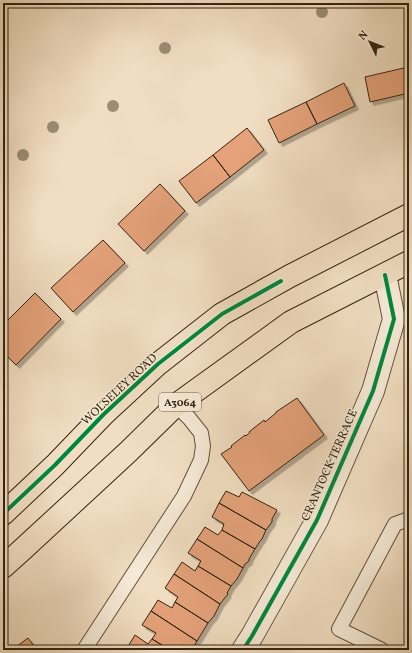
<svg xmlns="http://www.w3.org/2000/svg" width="412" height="653" font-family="Vollkorn,serif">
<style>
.building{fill:#e5a27a;stroke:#332411;filter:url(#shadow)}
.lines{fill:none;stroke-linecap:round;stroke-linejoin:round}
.lane-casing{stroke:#62523d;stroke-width:16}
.street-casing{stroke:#62523d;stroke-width:24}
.primary-casing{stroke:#332411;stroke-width:24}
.lane{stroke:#f6ead7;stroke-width:14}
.street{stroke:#f6ead7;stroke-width:22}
.primary{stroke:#f1dec2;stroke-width:22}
.cycleway-casing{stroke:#f6ead7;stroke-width:6}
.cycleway{stroke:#00873e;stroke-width:4}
.tree{fill:#9b8d73}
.labels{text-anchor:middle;stroke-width:3;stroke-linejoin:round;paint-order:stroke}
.shield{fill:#f6ead7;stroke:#6e5f4c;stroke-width:1}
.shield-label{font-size:11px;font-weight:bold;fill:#332411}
.street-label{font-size:12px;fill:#332411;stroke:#f6ead7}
</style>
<defs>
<filter id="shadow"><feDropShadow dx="3.5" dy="3.5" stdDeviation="0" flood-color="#0004"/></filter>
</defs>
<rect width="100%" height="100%" fill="#f1dec2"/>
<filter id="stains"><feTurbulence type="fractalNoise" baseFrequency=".005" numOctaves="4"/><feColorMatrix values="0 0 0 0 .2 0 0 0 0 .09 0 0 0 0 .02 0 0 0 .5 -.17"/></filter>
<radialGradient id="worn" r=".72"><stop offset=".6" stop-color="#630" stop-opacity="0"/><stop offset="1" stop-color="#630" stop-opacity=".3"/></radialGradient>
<path class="building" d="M408,67L409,73V93L370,102L365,77Z
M344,83L355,106L317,124L306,102Z
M306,102L317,124L279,143L268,120Z
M247,128L264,150L230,177L213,155Z
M213,155L230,177L196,203L179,181Z
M160,184L185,211L144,251L118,224Z
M103,240L125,263L73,312L51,288Z
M35,293L61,319L16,365L3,352V325Z
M297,398L324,435L249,491L221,454L232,447L231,446L245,435L246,436L250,432H249L264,420L265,422L276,413V412Z
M226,491L239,497L242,492L277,510L272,519V522L266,530L219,503Z
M219,503L266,530L262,539L260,541L255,549L222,530L224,524L212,517Z
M205,527L218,535L222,530L255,549L249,559V561L245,564L243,568L197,539Z
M197,539L243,568L237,579L231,586L198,566L201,561L188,553Z
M182,562L195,571L198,566L231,586L227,593L228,594L220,604L174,574Z
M174,574L220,604L214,616L208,623L175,602L178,597L165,588Z
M158,600L172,608L175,602L208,623L197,641L151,611Z
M151,611L197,641L192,650H170L152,639L156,633L142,625Z
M135,635L148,644L152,639L170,650H130L127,648Z
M28,638L37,650H12Z"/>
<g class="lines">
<g class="lane-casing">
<path id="lane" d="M84,650L184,496L201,460L203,446L201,433L189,418L176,405
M382,650L339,629L395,524L409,519"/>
</g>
<g class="street-casing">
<path id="street" d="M243,650L252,636L317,520L373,391L394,319L385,275"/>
</g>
<g class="primary-casing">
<path id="primary" d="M3,514L55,465L104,414L158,364L222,314L290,276L409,215
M3,567L23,549L128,452L176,405L291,322L409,262"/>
</g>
<use href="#lane" class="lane"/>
<use href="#street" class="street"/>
<use href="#primary" class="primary"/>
<g class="cycleway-casing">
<path id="cycleway" d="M3,514L55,465L104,414L158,364L222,314L281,281
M243,650L252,636L317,520L373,391L394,319L385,275"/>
</g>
<use href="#cycleway" class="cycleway"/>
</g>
<g class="tree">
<circle cx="322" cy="12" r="6"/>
<circle cx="165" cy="48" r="6"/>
<circle cx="113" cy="106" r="6"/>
<circle cx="53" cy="127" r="6"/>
<circle cx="23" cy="155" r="6"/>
</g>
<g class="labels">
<rect class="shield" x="159" y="393" width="42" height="18" rx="3"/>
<g class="shield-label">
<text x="180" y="406">A3064</text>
</g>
<g class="street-label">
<text transform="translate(119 389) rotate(-43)" y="4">WOLSELEY ROAD</text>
<text transform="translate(329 465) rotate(-66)" y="4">CRANTOCK TERRACE</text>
</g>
</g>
<rect width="412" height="653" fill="none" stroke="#f1dec2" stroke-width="16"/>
<rect x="4" y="4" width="404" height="645" fill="none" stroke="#332411" stroke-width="2"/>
<rect x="8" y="8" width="396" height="637" fill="none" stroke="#332411"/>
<g transform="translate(370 42) rotate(313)" stroke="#f6ead7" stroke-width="3" paint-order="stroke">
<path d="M0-3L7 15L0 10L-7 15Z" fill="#332411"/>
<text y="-6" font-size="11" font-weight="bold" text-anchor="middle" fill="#332411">N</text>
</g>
<rect width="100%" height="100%" filter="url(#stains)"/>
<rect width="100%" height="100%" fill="url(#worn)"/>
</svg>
